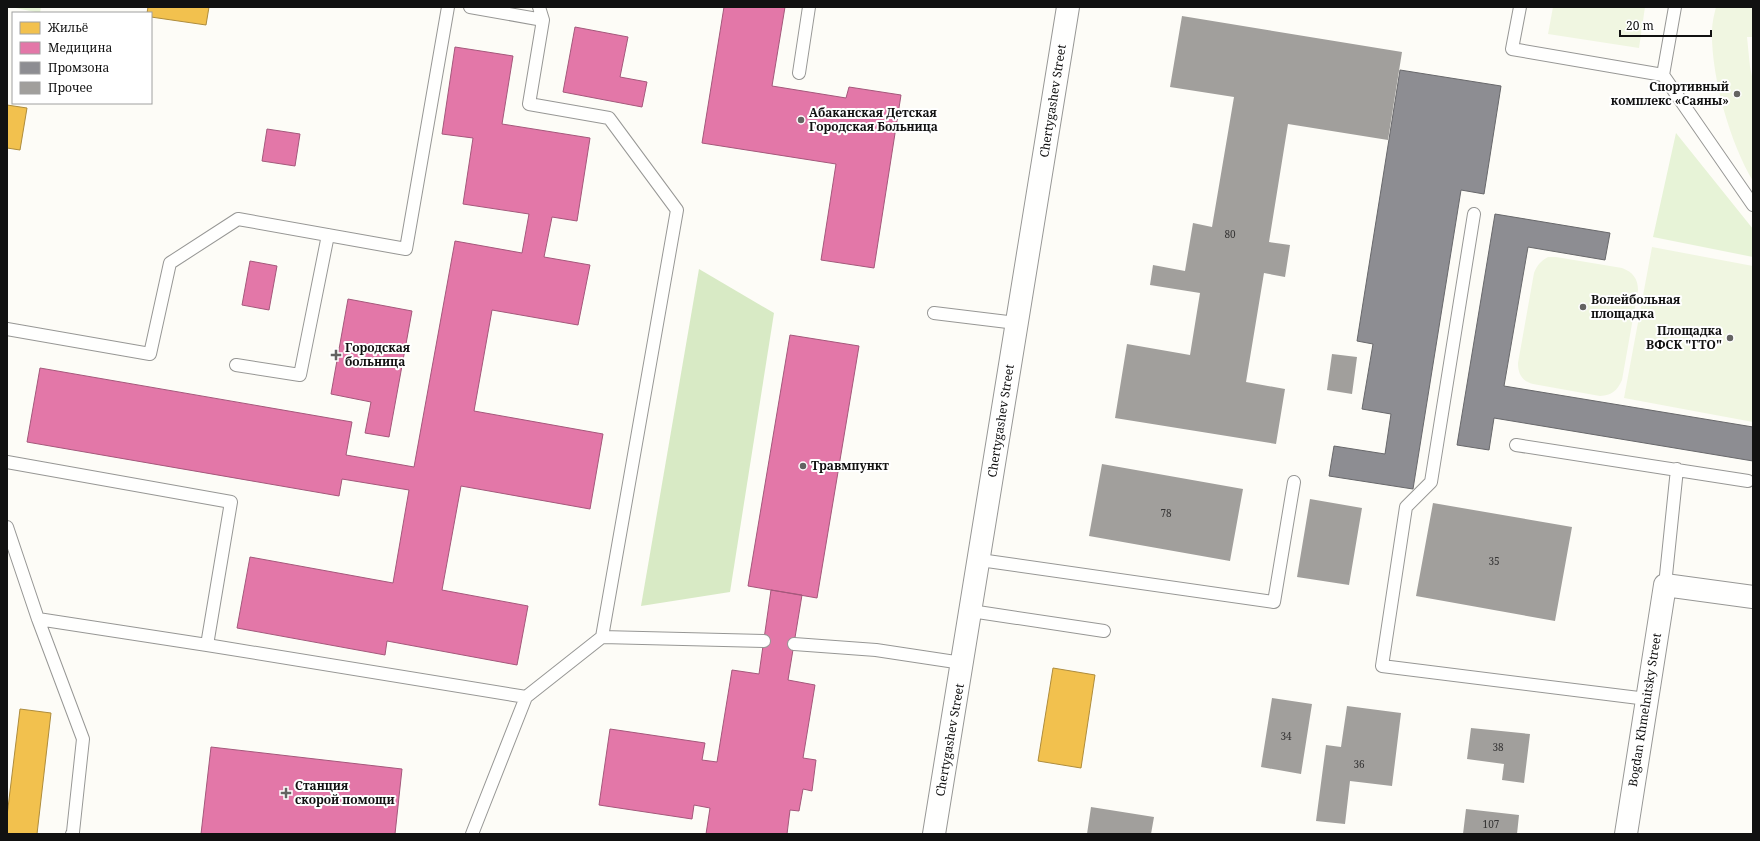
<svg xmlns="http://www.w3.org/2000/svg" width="1760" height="841" font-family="'Noto Serif',serif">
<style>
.green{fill:#e7f3d7}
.forest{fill:#d8eac5}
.pitch{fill:#f0f6e1}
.homes{fill:#f2c14e;stroke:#ae8c3c}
.health{fill:#e377a8;stroke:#a4587b}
.industry{fill:#8d8d92;stroke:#68686b}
.building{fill:#a19f9c}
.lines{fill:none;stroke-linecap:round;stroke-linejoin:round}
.service-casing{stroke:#979795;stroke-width:14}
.minor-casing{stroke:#979795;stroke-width:24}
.service{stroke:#fffffe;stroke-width:12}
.minor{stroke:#fffffe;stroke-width:22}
.poi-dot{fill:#646362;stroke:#fff;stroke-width:1.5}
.labels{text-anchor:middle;stroke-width:4;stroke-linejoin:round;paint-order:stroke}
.number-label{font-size:10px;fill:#353434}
.poi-label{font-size:12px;font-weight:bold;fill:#111;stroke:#fff;text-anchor:start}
.street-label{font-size:12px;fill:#111;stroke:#fff}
</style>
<rect width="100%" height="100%" fill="#fdfcf7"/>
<path class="green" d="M11,7H41L40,13Z
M1676,133L1753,229V257L1653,237Z"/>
<path class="forest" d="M699,269L774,313L730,592L641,606Z"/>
<path class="pitch" d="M1553,7H1645L1639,48L1548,34Z
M1716,7H1753V37H1747L1750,67L1753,81V181C1730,143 1711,76 1712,31C1712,23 1714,15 1716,7Z
M1652,247L1753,266V422L1624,398Z
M1548,257H1556L1622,268C1633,272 1638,279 1638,290L1622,380C1617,391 1612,395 1600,396L1533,384C1522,381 1518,374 1518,363L1534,273C1537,265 1541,261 1548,257Z"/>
<path class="homes" d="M148,7H209L206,25L151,17V13H147Z
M7,105L27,108L20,150L7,148Z
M1053,668L1095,675L1081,768L1038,761Z
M20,709L51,713L37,834H7V816Z"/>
<path class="health" d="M724,7H785L772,86L846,98L849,87L901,95L874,268L821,260L836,164L702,143Z
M575,27L628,37L620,77L647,82L642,107L563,92Z
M455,47L513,56L502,124L590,138L577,221L552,217L544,257L590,265L578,325L492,310L474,411L603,434L590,509L461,486L442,590L528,606L517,665L387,641L385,655L237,628L250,557L393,583L409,490L342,479L339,496L27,442L40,368L352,422L346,455L414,467L455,241L522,253L529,214L463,204L473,138L442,134Z
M267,129L300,134L295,166L262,161Z
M250,261L277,266L269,310L242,305Z
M348,299L412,311L389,437L365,433L371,402L331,394Z
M790,335L859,346L817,598L748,586Z
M771,590L802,595L788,680L815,685L803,758L816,760L812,791L803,789L799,811L790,810L787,834H706L710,808L694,805L692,819L599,805L610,729L705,743L702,760L717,762L732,670L759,674Z
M211,747L402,769L395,834H201Z"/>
<path class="industry" d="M1400,70L1501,86L1484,194L1461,190L1413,489L1329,476L1334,446L1385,454L1391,414L1362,409L1373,344L1357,341Z
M1495,214L1610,233L1605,260L1528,247L1504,386L1753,427V461L1494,418L1489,450L1457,445Z"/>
<path class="building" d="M1182,16L1402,52L1388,140L1288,124L1269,242L1290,245L1285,277L1264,273L1246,382L1285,389L1276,444L1115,418L1127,344L1190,355L1200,293L1150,285L1153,265L1185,271L1193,223L1212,227L1234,97L1170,87Z
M1332,354L1357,357L1352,394L1327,390Z
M1102,464L1243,489L1230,561L1089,536Z
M1310,499L1362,508L1349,585L1297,577Z
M1433,503L1572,527L1555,621L1416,596Z
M1272,698L1312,704L1301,774L1261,767Z
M1347,706L1401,713L1392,786L1350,781L1345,824L1316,821L1326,745L1341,747Z
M1471,728L1530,734L1524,783L1502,780L1504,764L1467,759Z
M1091,807L1154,817L1151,834H1087Z
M1466,809L1519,815L1517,834H1463Z"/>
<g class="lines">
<g class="service-casing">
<path id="service" d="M470,7L543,20
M539,7L543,20L529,104L609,118L677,210L602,637L764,641
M1520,7L1512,49L1663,75
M1675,7L1663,75L1753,205
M799,73L809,7
M1474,214L1431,482L1406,507L1382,666L1647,699
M934,313L1016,323
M7,329L150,354L170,263L238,219L406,249L448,7
M236,365L300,375L328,235
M1516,445L1748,481
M7,462L231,502L207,645
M7,527L38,619L207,645L526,697
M980,560L1274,602L1294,482
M1665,585L1677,469
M971,611L1104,631
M38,619L83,739L73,832L72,834
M794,644L876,650L962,663
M472,834L526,697L602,637"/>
</g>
<g class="minor-casing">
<path id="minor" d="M934,834C980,559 1023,283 1068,7
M1626,834L1665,585L1753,597"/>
</g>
<use href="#service" class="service"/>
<use href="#minor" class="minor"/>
</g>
<g class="poi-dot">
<circle cx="1737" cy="94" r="4"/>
<circle cx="801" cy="120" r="4"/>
<circle cx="1583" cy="307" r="4"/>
<circle cx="1730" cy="338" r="4"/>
<path d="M334 349h4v4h4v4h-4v4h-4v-4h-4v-4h4z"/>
<circle cx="803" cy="466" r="4"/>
<path d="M284 787h4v4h4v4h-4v4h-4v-4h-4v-4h4z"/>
</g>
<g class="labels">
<g class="number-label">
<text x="1230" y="238">80</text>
<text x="1166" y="517">78</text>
<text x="1494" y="565">35</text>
<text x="1286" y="740">34</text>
<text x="1498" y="751">38</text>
<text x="1359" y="768">36</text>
<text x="1491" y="828">107</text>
</g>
<g class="poi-label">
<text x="1729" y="91" text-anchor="end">Спортивный<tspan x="1729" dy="14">комплекс «Саяны»</tspan></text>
<text x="809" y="117">Абаканская Детская<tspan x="809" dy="14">Городская Больница</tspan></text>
<text x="1591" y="304">Волейбольная<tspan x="1591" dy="14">площадка</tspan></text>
<text x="1722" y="335" text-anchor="end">Площадка<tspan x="1722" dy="14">ВФСК "ГТО"</tspan></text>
<text x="345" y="352">Городская<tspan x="345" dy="14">больница</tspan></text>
<text x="811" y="470">Травмпункт</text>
<text x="295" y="790">Станция<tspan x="295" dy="14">скорой помощи</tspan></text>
</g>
<g class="street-label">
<text transform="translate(1053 101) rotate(-81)" y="4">Chertygashev Street</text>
<text transform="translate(1001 421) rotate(-81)" y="4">Chertygashev Street</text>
<text transform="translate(1645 710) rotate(-81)" y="4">Bogdan Khmelnitsky Street</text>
<text transform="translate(950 740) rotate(-80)" y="4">Chertygashev Street</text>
</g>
</g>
<rect width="1760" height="841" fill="none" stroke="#111111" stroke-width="16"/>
<rect x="12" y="12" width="140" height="92" fill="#ffffff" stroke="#a0a0a0"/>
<rect x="20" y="22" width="20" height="12" fill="#f2c14e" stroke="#a0a0a0"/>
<text x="48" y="32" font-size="12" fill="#111111">Жильё</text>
<rect x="20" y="42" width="20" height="12" fill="#e377a8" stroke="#a0a0a0"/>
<text x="48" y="52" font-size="12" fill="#111111">Медицина</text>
<rect x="20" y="62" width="20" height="12" fill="#8d8d92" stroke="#a0a0a0"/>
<text x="48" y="72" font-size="12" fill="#111111">Промзона</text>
<rect x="20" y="82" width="20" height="12" fill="#a19f9c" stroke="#a0a0a0"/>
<text x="48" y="92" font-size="12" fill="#111111">Прочее</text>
<path d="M1620 30v6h91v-6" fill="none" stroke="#111111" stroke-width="2"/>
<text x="1626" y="30" font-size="12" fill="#111111" stroke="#ffffff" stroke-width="3" paint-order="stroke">20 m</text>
</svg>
